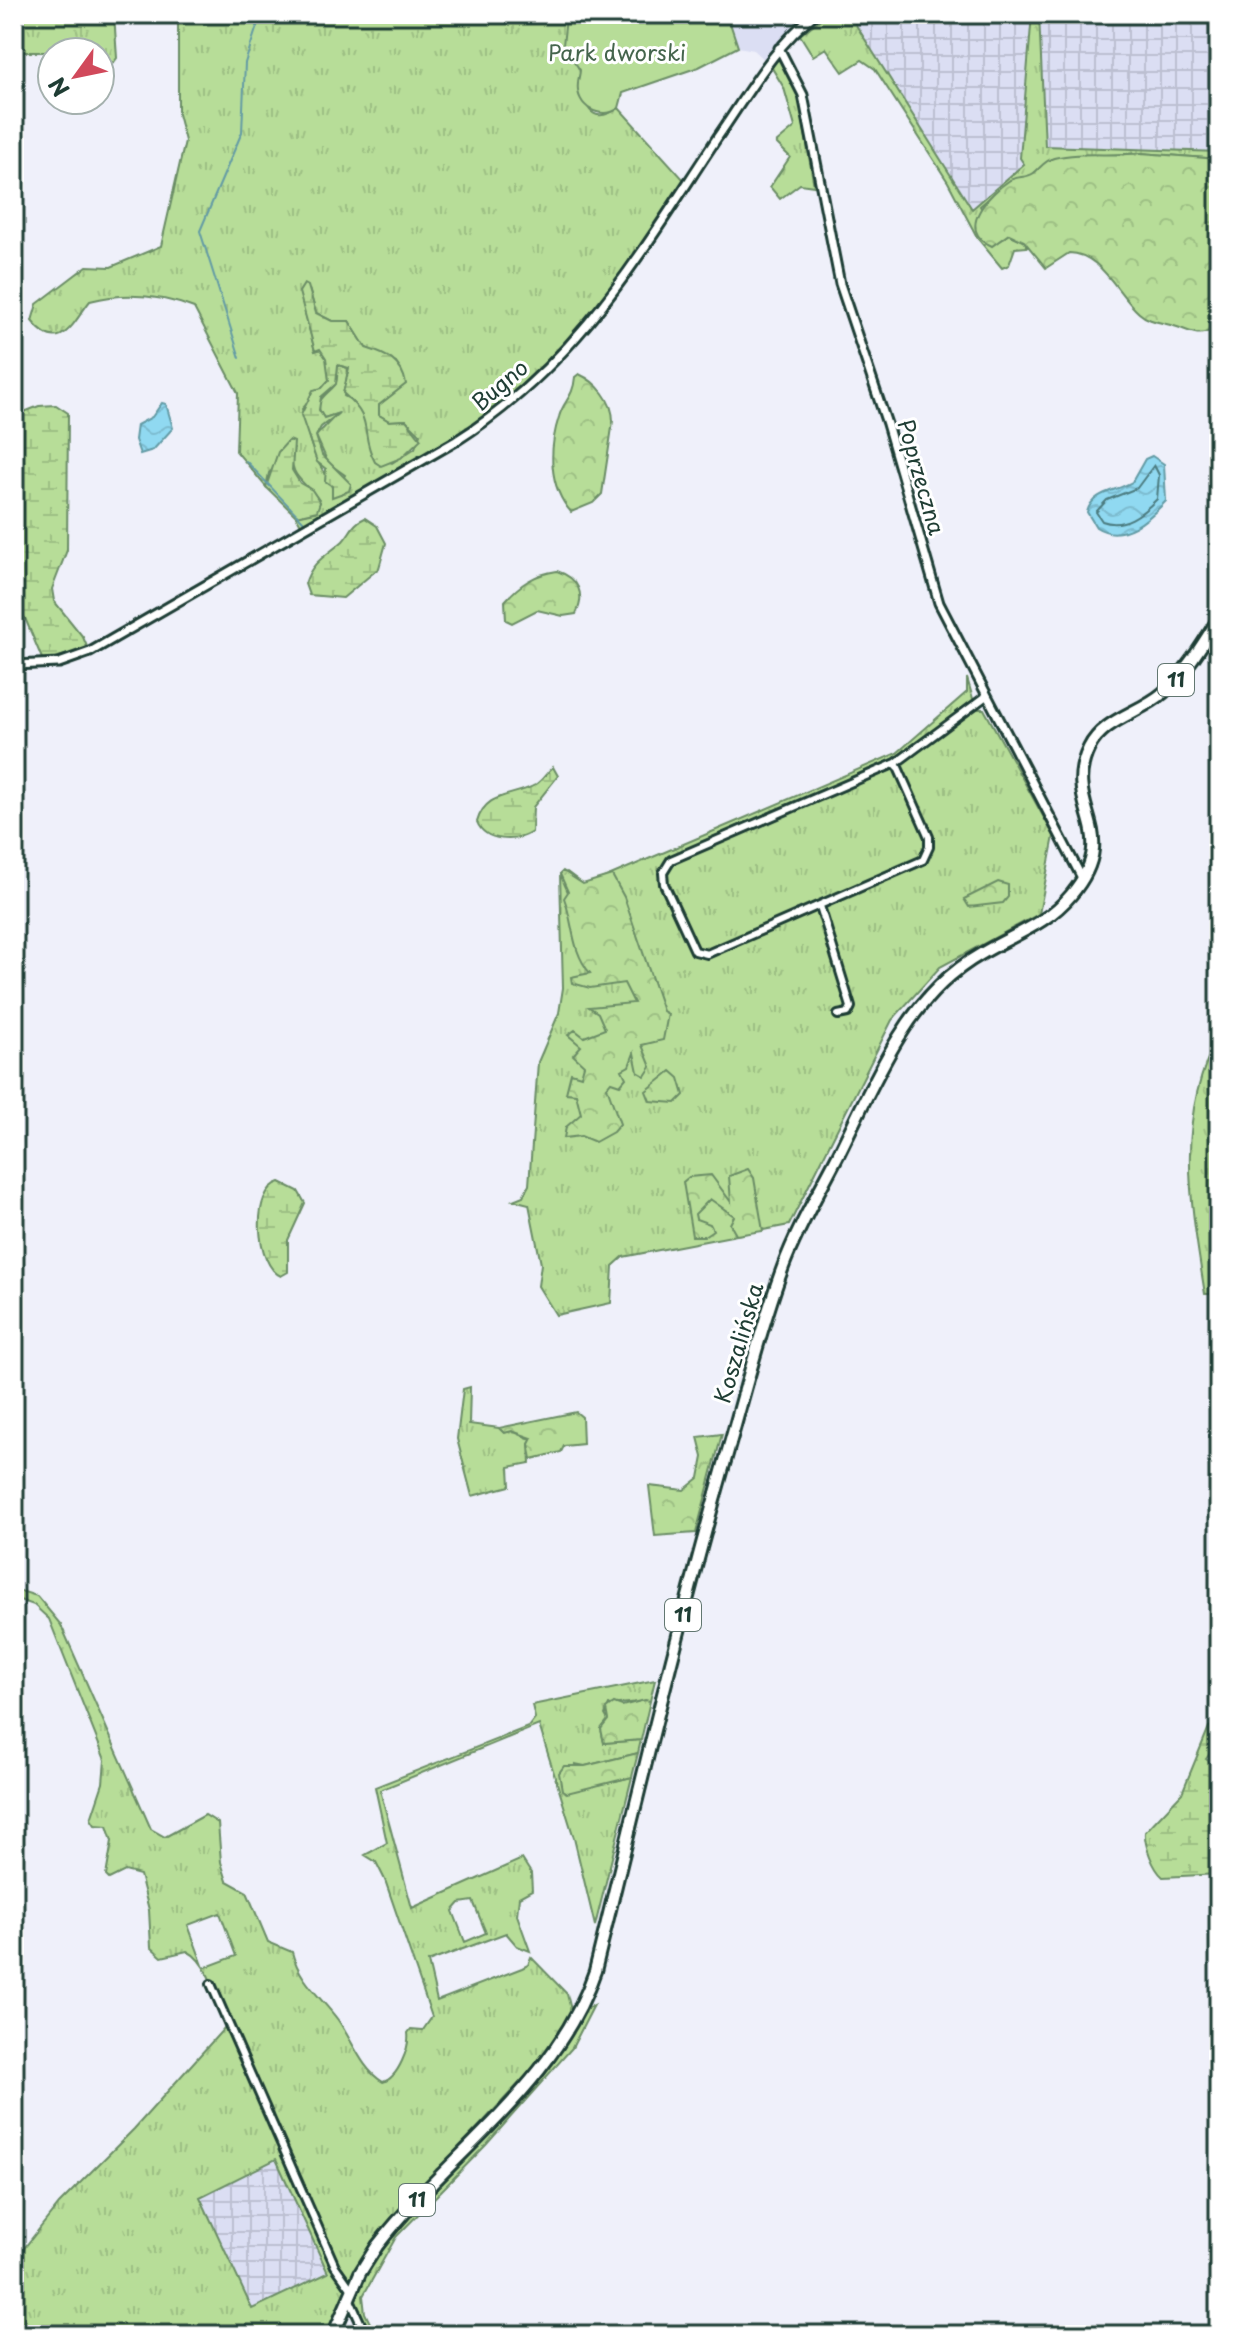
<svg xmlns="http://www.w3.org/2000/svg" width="1233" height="2349" font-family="'Playpen Sans',sans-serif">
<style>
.built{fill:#dbdef3}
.industrial{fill:url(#industrial-grid)}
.grass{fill:url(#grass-tufts);stroke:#6b8d66;stroke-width:2;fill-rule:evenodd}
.forest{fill:url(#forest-crowns);stroke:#6b8d66;stroke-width:2}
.wetland{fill:url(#wetland-marsh);stroke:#6b8d66;stroke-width:2}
.park{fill:#b7dd98;stroke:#6b8d66;stroke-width:2}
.water{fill:url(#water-waves);stroke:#639ba5;stroke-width:2}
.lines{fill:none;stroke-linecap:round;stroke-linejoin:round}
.shore{stroke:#4c7b80;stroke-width:2}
.stream{stroke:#639ba5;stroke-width:2}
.minor-casing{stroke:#1f3d34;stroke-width:12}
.tertiary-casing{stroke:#1f3d34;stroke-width:13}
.trunk-casing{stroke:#1f3d34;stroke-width:16}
.minor{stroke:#fff;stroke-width:6}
.tertiary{stroke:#fff;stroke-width:7}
.trunk{stroke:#fff;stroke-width:10}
.labels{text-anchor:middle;stroke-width:6;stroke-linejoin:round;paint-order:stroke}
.shield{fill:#fff;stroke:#627771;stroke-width:2}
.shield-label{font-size:20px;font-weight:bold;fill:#1f3d34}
.park-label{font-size:22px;fill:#45654d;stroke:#fff}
.street-label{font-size:22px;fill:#1f3d34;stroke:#fff}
</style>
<defs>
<pattern id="industrial-grid" width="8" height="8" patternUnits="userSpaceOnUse" patternTransform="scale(2)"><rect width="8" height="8" fill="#dbdef3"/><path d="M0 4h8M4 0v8" fill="none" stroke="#bcbfd1"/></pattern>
<pattern id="grass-tufts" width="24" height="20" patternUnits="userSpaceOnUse" patternTransform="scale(2)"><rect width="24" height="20" fill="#b7dd98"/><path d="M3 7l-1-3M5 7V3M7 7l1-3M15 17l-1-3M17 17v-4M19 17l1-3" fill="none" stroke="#9dbf84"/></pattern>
<pattern id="forest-crowns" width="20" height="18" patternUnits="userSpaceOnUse" patternTransform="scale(2)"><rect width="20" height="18" fill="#b7dd98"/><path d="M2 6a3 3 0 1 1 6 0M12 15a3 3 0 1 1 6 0" fill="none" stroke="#9dbf84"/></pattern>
<pattern id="wetland-marsh" width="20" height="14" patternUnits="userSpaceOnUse" patternTransform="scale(2)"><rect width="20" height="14" fill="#b7dd98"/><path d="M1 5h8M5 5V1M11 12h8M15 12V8" fill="none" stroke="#9dbf84"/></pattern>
<pattern id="water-waves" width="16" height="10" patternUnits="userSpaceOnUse" patternTransform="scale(2)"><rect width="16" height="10" fill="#90d9f1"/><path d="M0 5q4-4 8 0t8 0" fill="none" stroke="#7cbbcf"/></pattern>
</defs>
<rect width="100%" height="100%" fill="#eff0fa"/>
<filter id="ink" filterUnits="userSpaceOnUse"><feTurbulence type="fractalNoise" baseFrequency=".0125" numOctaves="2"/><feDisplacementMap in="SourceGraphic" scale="16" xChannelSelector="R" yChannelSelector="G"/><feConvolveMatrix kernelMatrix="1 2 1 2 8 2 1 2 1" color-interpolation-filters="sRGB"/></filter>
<g filter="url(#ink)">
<path class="built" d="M727,14H810L792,28L766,61L754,50L738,47Z"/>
<path class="industrial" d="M849,14H1219V152L1045,146L972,209Z
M277,2159L328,2273L252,2309L200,2197Z"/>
<path class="grass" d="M14,14H114L117,58L114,62L100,65V52H14Z
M178,14H562C573,25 560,39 567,51C571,58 579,63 580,73C584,94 584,131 619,108L685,181C656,225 628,272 596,313C519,411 407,465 301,525L296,516L315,512L320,502C307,482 285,476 294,448L269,473L266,487L236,451L238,393L194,308C160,295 125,292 90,301C73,322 61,357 32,321L37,304L87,266L111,267L161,246L185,141L178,114ZM310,292L316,313L332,321H349L366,348L396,363L405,384L379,405V415L389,421L406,420L420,434L415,448L392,463L372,455C367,432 369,407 344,396L348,368L338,365C337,371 338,380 335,385C326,396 311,401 324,418L337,414L316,436L328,463L345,475L332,497C335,481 322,472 316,458C309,443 306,425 302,409L329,380L327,358L320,349L315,351L303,305Z
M827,14H849L972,209L1024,164L1020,158L1032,14H1039L1045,146L1219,152V159L1141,153L1054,158L1030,176L1011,180L980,206L1000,240L1009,234L1024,241L1028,247L1015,248L1009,265L1002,268L978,239L948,182L875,69L862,60L843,72L826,48L813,56L800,35Z
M779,59L799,97L814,186L800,184L780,199L770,187L790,157L776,143L795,127L784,88L772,68L774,61Z
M967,678L976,709H984L1054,836L1039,914L940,967L892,1020L789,1225L623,1257L613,1266L611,1303L556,1315L538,1286L541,1264L529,1204L513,1200L523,1196L529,1185L538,1062L559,1013L563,988L560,874L567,872L583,884L592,883L897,753L967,692Z
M1219,1035V1294H1205C1191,1206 1174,1117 1219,1035Z
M470,1387L469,1424L499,1428L504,1433L512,1431L533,1440L529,1444L530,1463L509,1467L510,1486L472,1496L457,1439L463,1389Z
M14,1589L37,1596L61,1625L151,1829L165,1837L205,1815L218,1823L221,1862L227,1881L247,1892L268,1942L292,1952C299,1981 322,1998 338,2020C352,2040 362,2070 383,2082C398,2078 410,2047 408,2033L411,2029L423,2030L432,2017L385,1880L376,1862L365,1855L387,1843L375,1787L528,1727L535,1718L532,1705L655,1680L650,1701L609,1705L605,1715L608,1720L601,1729L604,1743L641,1740L638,1753L585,1766L575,1764L572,1791L632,1777L595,1926L574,1838L539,1725L380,1790L412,1908L522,1859L531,1873L532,1890L519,1897L517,1915L530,1951L517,1946L506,1933L428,1962L437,2001L522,1968L528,1965L531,1957L567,1994L572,2014L546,2054L378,2235L355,2271L327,2335H14V2261L59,2204L134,2129L226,2026C218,2004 210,1962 187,1951L162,1957L151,1947L149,1910L140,1875L125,1871L109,1879L106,1876L112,1841L107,1826L95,1825L91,1819L103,1783L105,1760L49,1619L34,1605L14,1598ZM473,1901L486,1933L465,1942L453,1911L460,1903ZM220,1913L236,1956L204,1968L188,1925ZM276,2159L328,2273L252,2309L200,2197Z
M594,2005L572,2048L486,2145L396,2237L363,2296L365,2313L376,2335H369L353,2299C405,2184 531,2122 586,2009Z"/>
<path class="forest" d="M1141,153L1219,159V325C1200,340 1194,332 1174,326C1161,322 1149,322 1139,313C1117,294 1101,253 1069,253L1046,268L1024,241L1009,234L992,246C954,230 990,193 1010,180C1018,176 1027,178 1034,173C1040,168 1045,160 1054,158C1081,151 1113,157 1141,153Z
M579,374C597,382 613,401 613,421L602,494L593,503L571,512C548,486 549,448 559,417C564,399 573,399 575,377Z
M557,571C578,578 586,594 576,614L563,616L537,610L512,623L506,620L505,601C520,584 535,574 557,571Z
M563,871L583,884L612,875L624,897L663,1011L668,1014L663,1040L642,1045L651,1067L645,1076L638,1072L634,1053L629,1066L622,1070L626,1078L620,1085L611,1082L607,1087L620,1124L613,1132L595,1142L581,1136L564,1138L566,1127L581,1114L576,1094L566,1093L571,1073L581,1076L584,1065L573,1055L581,1046L568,1035L575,1030L584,1037L605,1029L598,1013L589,1007L634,1003L624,983L590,988L572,983L571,977L590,973C571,951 574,924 564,898L568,892L560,874Z
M998,882L1008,885V897L1003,903L969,907L964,899Z
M671,1071L679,1078L684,1095L676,1103L650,1101L646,1091Z
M748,1169L754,1178L763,1231L736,1235L730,1224L734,1216L710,1199L695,1214L696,1219L710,1224L713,1230L704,1236H692L683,1182L689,1177L711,1175L731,1202L729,1176Z
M576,1412L582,1417L583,1444L564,1446L561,1452L532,1459L529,1444L532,1438L512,1431L504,1433L499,1428Z
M722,1434L696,1533L655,1536L649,1486L684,1490L699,1478L703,1457L698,1437Z
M645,1700L650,1701L641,1740L604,1743L601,1729L608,1720L606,1709L614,1703L622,1706Z
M638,1753L632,1777L567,1793L562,1790L559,1773L564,1766H585Z"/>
<path class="wetland" d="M304,284L308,286L316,313L332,321H349L366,348C385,354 402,361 406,384L379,405V415L389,421L406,420L421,439L401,458L381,466L375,462C358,430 377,423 343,393L349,368L338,365L336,384L321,397L319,410L324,418L339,413L321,427L316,436L322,455L351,484L349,491L332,497V486L325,481L326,469L317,462L301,415L313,390L322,388L329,380L326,358L320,349L315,351L299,292Z
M56,405L68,413L67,550L52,589L54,601L83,637L88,649L43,661L25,618L14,606V416L39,406Z
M289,440L294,442L292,470L300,483L312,490L320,502L317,511L296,516L266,487L278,452Z
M365,518L377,526L386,543L379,568L343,598L309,595L305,584C312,561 326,556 343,541C351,532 353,523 365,518Z
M553,767L558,776L533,807L532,832C516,843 485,842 477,822C486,791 512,798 535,785C543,780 546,773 553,767Z
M280,1182L298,1191L305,1203L288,1240V1272L281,1276C256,1266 250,1190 280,1182Z
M1219,1722V1742L1206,1759L1219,1768V1874L1163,1877C1153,1869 1144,1844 1145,1832L1182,1793L1209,1727Z"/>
<path class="park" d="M548,14H727L738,47L699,67L623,93L619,108C601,121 575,107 578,83C578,79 580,74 580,70L563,45L566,18L562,14L553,18Z"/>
<path class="water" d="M162,403L166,404L173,428L153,450L140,454L135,440L137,425L152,417Z
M1152,456L1164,464L1166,501C1149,519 1122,544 1096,527L1087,512C1093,491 1115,492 1132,482L1145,459Z"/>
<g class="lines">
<path class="shore" d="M1154,465L1159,475L1157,499C1142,514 1124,529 1102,521L1096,512L1107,500L1137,488Z"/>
<path class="stream" d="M240,358L200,231L242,132L245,63L261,14
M246,461L304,522"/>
<g class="minor-casing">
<path id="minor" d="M896,763L929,837V847L923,860L707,954L695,951L664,884L663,873L671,860L896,763L985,697
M820,906L851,1007L848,1013L838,1015
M211,1984L335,2266L352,2290
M350,2300L366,2335"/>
</g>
<g class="tertiary-casing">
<path id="tertiary" d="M779,48L803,95L840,284L887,424L939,603L1083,880
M14,665L59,663L90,652L456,441C578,364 640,254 717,138C747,95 773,47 815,14"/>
</g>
<g class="trunk-casing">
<path id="trunk" d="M333,2335L360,2273L377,2246C448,2154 557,2085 595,1971C638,1796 679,1621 729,1447C746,1388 761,1326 783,1267C797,1229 819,1192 838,1155C858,1115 876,1074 899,1037C920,1003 946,974 981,954C1014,934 1046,925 1071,895C1125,831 1060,807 1089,748C1103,719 1140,713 1163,693C1185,673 1203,644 1219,618"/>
</g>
<use href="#minor" class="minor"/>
<use href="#tertiary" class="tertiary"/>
<use href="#trunk" class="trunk"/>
</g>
</g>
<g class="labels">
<g class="shield">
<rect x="1158" y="664" width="36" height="32" rx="6"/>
<rect x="665" y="1599" width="36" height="32" rx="6"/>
<rect x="399" y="2184" width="36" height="32" rx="6"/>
</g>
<g class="shield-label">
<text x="1176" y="687">11</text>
<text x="683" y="1622">11</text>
<text x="417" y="2207">11</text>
</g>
<g class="park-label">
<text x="617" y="61">Park dworski</text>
</g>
<g class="street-label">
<text transform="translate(500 385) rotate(-40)" y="8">Bugno</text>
<text transform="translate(921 477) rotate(74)" y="8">Poprzeczna</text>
<text transform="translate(739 1343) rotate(-74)" y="8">Koszalińska</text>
</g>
</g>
<rect width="1233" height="2349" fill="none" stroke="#fff" stroke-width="48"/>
<rect x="24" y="24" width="1185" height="2301" fill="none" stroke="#1f3d34" stroke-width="3" filter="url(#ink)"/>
<g transform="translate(76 76) rotate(237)"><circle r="38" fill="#ffffff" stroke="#a5b1ae" stroke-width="2"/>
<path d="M0-6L14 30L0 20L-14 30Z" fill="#d1495b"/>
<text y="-12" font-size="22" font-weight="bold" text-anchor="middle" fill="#1f3d34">N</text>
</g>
</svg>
